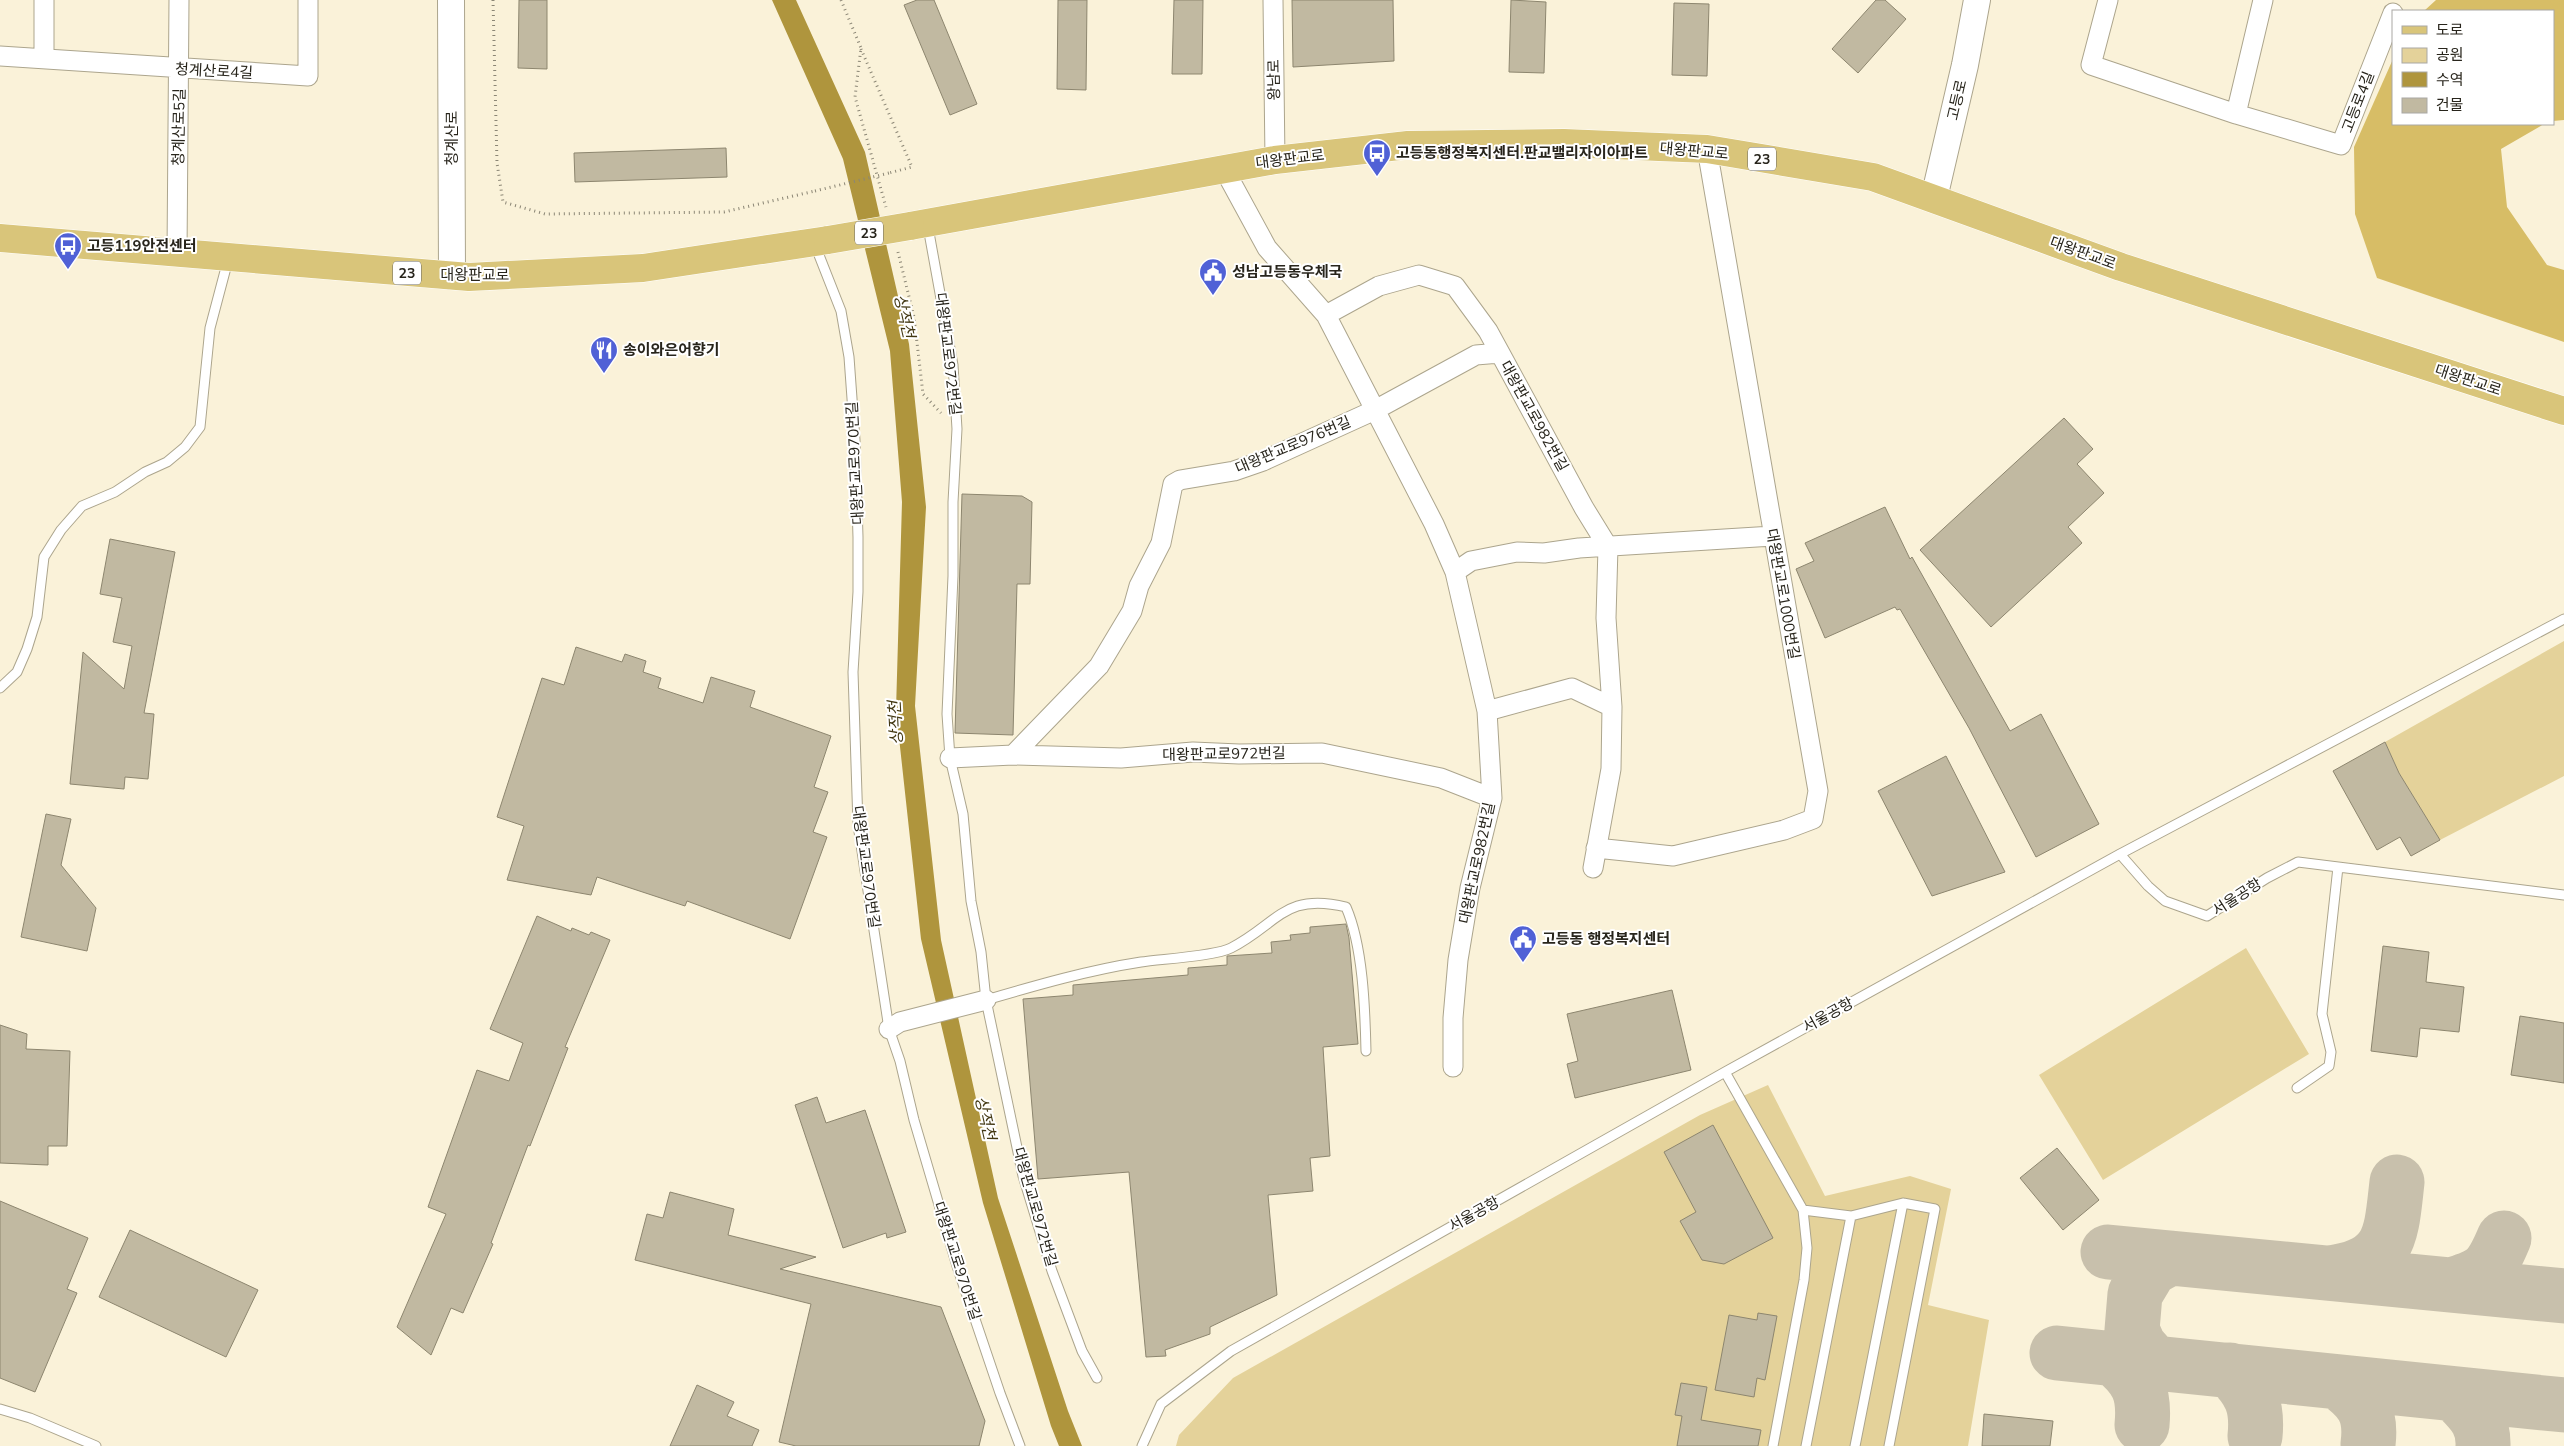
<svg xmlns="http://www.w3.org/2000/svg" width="2564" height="1446" font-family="'Nunito Sans','Noto Sans KR',sans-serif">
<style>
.green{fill:#e4d29a}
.forest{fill:#d7bd66}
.water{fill:#af953d}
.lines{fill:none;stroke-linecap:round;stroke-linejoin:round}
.taxiway{stroke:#c8c0ac;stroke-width:55}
.building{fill:#c1b9a1;stroke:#8d866f}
.lane-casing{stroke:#aca58d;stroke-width:11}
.street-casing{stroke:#aca58d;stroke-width:21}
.secondary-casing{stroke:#aca58d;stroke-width:28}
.primary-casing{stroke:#fff;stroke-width:29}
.path{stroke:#8b8675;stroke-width:3;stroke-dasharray:1 4;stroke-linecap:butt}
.lane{stroke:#fff;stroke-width:9}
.street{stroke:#fff;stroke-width:19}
.secondary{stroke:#fff;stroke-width:26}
.primary{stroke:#d9c57a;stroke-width:28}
.primary-bridge-casing{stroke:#fff;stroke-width:29;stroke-linecap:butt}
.path-bridge{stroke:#8b8675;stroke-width:3;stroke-dasharray:1 4;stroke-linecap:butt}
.primary-bridge{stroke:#d9c57a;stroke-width:28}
.labels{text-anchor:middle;stroke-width:4;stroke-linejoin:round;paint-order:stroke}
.shield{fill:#fff;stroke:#686660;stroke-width:1}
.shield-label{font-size:14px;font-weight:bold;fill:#28251c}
.street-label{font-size:15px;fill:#28251c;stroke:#fff}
.poi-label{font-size:15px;font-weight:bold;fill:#28251c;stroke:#fff;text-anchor:start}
.water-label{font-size:16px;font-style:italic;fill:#433813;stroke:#fff}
</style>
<rect width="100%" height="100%" fill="#faf2d9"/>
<path class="green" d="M2564,641V776L2440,840L2399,773L2385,742Z
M2246,948L2309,1054L2103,1180L2039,1075Z
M1768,1085L1825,1196L1910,1176L1951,1189L1928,1305L1989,1320L1968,1446H1176L1179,1435L1233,1378L1700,1115Z"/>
<path class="forest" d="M2436,0H2564V120L2553,121V11H2424Z
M2393,59V124H2544L2501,149L2507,207L2547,265L2564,270V342L2377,278L2355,214L2354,147Z"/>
<path class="water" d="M772,0H796L865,152L909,344L926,507L915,706L941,940L998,1198L1068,1411L1082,1446H1059L1051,1426L983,1203L921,939L896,710L902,502L890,351L843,159Z"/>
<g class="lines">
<path class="taxiway" d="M2108,1252L2564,1296
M2331,1273C2392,1264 2391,1235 2397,1182
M2451,1285C2485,1275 2490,1271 2504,1238
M2057,1353L2564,1405
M2113,1358C2138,1378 2145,1393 2142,1425
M2154,1363L2139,1346L2132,1330L2135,1294L2150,1269L2170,1258
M2230,1370C2251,1391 2258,1406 2255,1436
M2338,1382C2362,1399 2372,1413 2368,1444
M2455,1394C2471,1411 2484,1421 2483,1446"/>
</g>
<path class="building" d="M519,0H547V69L518,68Z
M917,0H934L977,104L950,115L904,5Z
M1058,0H1087L1086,90L1057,89Z
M1174,0H1203L1202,74H1172Z
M1292,0H1393L1394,61L1293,67Z
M1511,0L1546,2L1544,73L1509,72Z
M1876,0H1885L1906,19L1858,73L1832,49Z
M1674,3L1709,4L1707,76L1672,75Z
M726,148L727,177L575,182L574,153Z
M2064,418L2093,449L2077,464L2104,493L2068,527L2082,543L1991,627L1920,550Z
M962,494L1022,496L1032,502L1030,584H1017L1013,735L955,733Z
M1885,507L1910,559L1912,557L2010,731L2041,714L2099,824L2036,857L1969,728L1900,609L1897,610L1895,607L1825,638L1796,569L1814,561L1805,543Z
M110,539L175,552L144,713L154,714L148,779L125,777L124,789L70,784L83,652L124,689L132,646L113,642L122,598L100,594Z
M576,647L622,662L625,654L646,661L643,672L661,678L658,688L703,703L711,677L755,691L750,707L831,736L814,787L828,792L813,832L827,837L790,939L687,901L685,906L597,877L591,895L507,880L524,826L497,817L542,678L564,685Z
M2385,742L2399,773L2440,840L2411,856L2400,837L2377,850L2333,771Z
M1946,756L2005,872L1932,896L1878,791Z
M46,814L71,819L61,865L96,908L87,951L21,937Z
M537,916L571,931L572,928L589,935L591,932L610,940L565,1047L568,1048L530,1146L528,1145L491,1243L493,1244L463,1313L451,1308L431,1355L397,1327L446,1214L428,1207L477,1070L509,1081L523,1043L490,1029Z
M1346,924L1349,938L1358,1044L1323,1047L1330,1156L1310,1158L1313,1191L1268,1195L1277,1295L1210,1327V1334L1165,1350L1166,1356L1146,1357L1129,1172L1038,1179L1023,999L1073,995V985L1188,975V968L1227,965V956L1272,953L1271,942L1291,940L1290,935L1310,933V927Z
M2383,946L2429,952L2426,982L2464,987L2459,1032L2420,1028L2417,1057L2371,1051Z
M1672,990L1691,1070L1575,1098L1567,1064L1578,1061L1567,1014Z
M2520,1016L2564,1023V1083L2511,1075Z
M0,1025L27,1034L26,1049L70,1051L67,1146H48V1165L0,1163Z
M817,1097L826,1123L865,1110L906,1232L887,1238L886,1233L843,1248L795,1105Z
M1713,1125L1773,1238L1724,1264L1702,1260L1680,1221L1696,1212L1664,1152Z
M2057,1148L2099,1200L2063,1230L2020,1178Z
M670,1192L734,1209L728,1235L816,1257L780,1269L941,1307L985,1421L979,1446H796L779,1442L811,1304L635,1260L647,1214L663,1218Z
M0,1201L88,1238L67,1289L77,1293L35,1392L0,1378Z
M130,1230L258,1290L226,1357L99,1297Z
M1758,1313L1777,1316L1765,1380L1757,1378L1754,1397L1715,1390L1729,1315L1757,1320Z
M1681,1383L1707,1387L1701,1420L1761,1430L1758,1446H1677L1682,1416L1675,1415Z
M697,1385L734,1402L727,1416L759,1430L752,1446H670Z
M1984,1414L2053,1421L2050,1446H1982Z"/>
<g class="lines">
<g class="lane-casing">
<path id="lane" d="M928,227L953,365L957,429L953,502V576L947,714L950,758L963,814L971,901L981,952L986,1000L1023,1176L1052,1271L1082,1351L1097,1378
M815,245L841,311L849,357L855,440L858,537V592L853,672L858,825L889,1029L900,1061L914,1120L957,1266L1000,1393L1020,1446
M0,688L17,672L27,649L37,617L44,557L61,530L82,506L115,492L145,472L167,462L185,447L200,427L210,328L228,260
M2120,854L2564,619
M986,1000C1037,985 1089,970 1141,962C1161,959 1216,956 1231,948C1278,924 1284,892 1346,907C1363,946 1365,1008 1366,1051
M1725,1072L1803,1210L1807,1248L1804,1280L1773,1446
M2297,1088L2329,1066L2331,1052L2322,1014L2338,867
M1803,1210L1851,1216L1903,1203L1935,1209L1889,1446
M0,1409L30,1418L96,1446
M1142,1446L1161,1404L1231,1351L1725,1072L2120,854L2148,886L2165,901L2207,916L2267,878L2298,862L2564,895
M1806,1446L1851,1216
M1855,1446L1903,1203"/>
</g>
<g class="street-casing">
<path id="street" d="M1273,0L1275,160
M2108,0L2091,65L2236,114L2341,145L2393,13
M0,56L308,76V0
M44,59V0
M2236,114L2263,0
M1224,169L1267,248L1326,315L1434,524L1455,572L1487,711L1492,798L1470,888L1458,960L1453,1018V1067
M177,254L179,0
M1326,315L1379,286L1419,275L1455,286L1488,331L1500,353
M1455,572L1471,561L1517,552L1544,553L1579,548L1773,536
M1487,711L1572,688L1612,707
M1013,755L1099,666L1132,611L1139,586L1161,543L1173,484L1180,480L1234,471L1263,461L1375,410L1476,355L1500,353L1584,508L1608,547L1606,618L1612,707L1611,769L1593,868
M950,758L1013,755L1121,758L1193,752L1239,754L1322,753L1441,778L1492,798
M1596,848L1673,856L1784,830L1813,819L1818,791L1707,149
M889,1029L900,1022L986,1000"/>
</g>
<g class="secondary-casing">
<path id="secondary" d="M451,0L452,276
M1934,198L1965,65L1977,0"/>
</g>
<g class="primary-casing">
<path id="primary" d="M910,226L1275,160L1408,145L1564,143L1707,149L1873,177L2121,267L2564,411
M0,238L469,277L643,268L828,240"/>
</g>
<path class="path" d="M493,0L497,163L503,202L545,214L724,212L815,191
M841,0L861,48L855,97L886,207
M861,49L912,167L889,173
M898,252L914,317L923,394L941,413"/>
<use href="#lane" class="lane"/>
<use href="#street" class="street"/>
<use href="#secondary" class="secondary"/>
<use href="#primary" class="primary"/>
<g class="primary-bridge-casing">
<path id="primary-bridge" d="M828,240L910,226"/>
</g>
<path class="path-bridge" d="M815,191L889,173"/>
<use href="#primary-bridge" class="primary-bridge"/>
</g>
<defs>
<g id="bus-pin" transform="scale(1.4375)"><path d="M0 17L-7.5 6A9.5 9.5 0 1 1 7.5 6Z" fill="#5061d6" stroke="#fff"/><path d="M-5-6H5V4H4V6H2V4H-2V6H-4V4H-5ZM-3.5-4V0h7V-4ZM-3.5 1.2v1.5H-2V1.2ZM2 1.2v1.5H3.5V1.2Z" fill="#fff"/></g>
<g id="civic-pin" transform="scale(1.4375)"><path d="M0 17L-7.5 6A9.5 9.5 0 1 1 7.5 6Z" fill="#5061d6" stroke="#fff"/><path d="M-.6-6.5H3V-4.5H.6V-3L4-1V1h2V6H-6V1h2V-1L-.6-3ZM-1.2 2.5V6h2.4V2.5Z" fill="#fff"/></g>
<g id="restaurant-pin" transform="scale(1.4375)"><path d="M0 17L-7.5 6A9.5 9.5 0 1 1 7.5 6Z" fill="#5061d6" stroke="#fff"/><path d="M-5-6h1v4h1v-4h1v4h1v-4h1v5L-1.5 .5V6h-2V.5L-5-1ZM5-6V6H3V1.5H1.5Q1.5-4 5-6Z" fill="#fff"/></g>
</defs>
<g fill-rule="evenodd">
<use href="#bus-pin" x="1377" y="153"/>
<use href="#bus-pin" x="68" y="246"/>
<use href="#civic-pin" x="1213" y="272"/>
<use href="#restaurant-pin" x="604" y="350"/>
<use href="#civic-pin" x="1523" y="939"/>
</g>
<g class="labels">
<g class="shield">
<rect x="1748" y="147.5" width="28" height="23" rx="4"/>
<rect x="855" y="221.5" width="28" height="23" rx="4"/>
<rect x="393" y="261.5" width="28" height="23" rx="4"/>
</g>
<g class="shield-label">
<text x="1762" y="164">23</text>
<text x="869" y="238">23</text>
<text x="407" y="278">23</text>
</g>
<g class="street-label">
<text transform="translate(214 71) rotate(3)" y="5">청계산로4길</text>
<text transform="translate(1274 80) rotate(-91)" y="5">왕남로</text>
<text transform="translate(1957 100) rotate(-77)" y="5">고등로</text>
<text transform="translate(2358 102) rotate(-69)" y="5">고등로4길</text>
<text transform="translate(179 127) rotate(-89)" y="5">청계산로5길</text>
<text transform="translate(452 138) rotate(-90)" y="5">청계산로</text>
<text transform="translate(1694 151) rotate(5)" y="5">대왕판교로</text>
<text transform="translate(1290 159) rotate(-7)" y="5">대왕판교로</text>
<text transform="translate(2083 253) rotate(20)" y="5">대왕판교로</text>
<text x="475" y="280">대왕판교로</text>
<text transform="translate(948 354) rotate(83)" y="5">대왕판교로972번길</text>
<text transform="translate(2468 380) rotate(18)" y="5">대왕판교로</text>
<text transform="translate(1534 416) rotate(61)" y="5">대왕판교로982번길</text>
<text transform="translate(1293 445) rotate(-23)" y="5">대왕판교로976번길</text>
<text transform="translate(855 463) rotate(-93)" y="5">대왕판교로970번길</text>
<text transform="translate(1783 594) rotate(80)" y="5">대왕판교로1000번길</text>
<text transform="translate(1224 754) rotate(-1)" y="5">대왕판교로972번길</text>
<text transform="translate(1477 863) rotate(-78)" y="5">대왕판교로982번길</text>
<text transform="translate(866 867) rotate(82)" y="5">대왕판교로970번길</text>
<text transform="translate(2237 897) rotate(-33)" y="5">서울공항</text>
<text transform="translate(1828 1015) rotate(-29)" y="5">서울공항</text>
<text transform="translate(1035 1207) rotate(74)" y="5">대왕판교로972번길</text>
<text transform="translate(1474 1214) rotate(-29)" y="5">서울공항</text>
<text transform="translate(957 1261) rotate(72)" y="5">대왕판교로970번길</text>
</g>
<g class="poi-label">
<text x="1396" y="158">고등동행정복지센터.판교밸리자이아파트</text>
<text x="87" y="251">고등119안전센터</text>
<text x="1232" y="277">성남고등동우체국</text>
<text x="623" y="355">송이와은어향기</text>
<text x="1542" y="944">고등동 행정복지센터</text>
</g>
<g class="water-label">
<text transform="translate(905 316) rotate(77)" y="6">상적천</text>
<text transform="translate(895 723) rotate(-93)" y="6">상적천</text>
<text transform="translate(986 1118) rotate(77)" y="6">상적천</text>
</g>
</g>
<rect x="2392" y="10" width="162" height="115" fill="#ffffff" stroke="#a9a8a4"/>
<rect x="2402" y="26" width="25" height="8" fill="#d9c57a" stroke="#a9a8a4"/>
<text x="2436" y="35" font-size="15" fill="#28251c">도로</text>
<rect x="2402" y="48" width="25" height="15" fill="#e4d29a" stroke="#a9a8a4"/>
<text x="2436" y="60" font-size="15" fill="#28251c">공원</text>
<rect x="2402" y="72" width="25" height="15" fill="#af953d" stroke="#a9a8a4"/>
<text x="2436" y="85" font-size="15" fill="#28251c">수역</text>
<rect x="2402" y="98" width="25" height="15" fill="#c1b9a1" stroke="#a9a8a4"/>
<text x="2436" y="110" font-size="15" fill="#28251c">건물</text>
</svg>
